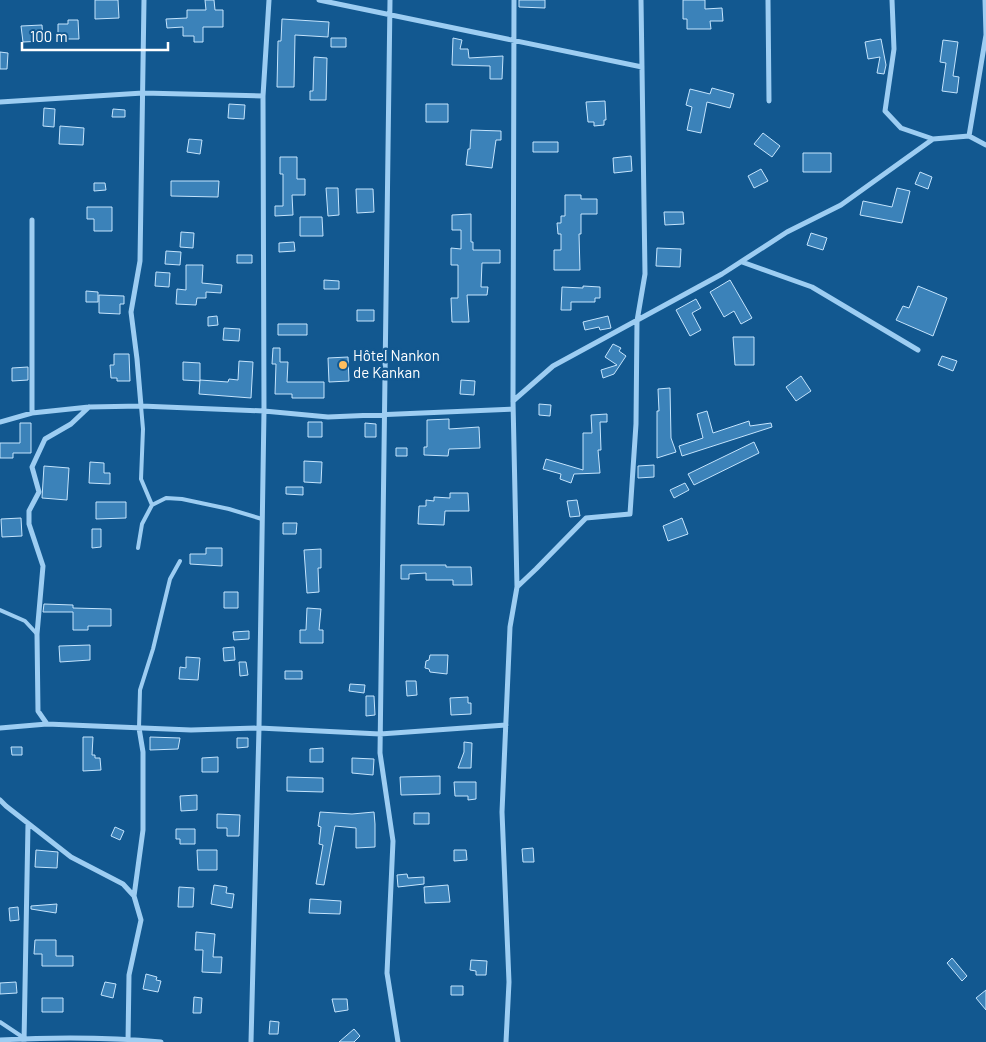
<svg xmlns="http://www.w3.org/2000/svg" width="986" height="1042" font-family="Barlow,sans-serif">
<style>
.building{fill:#3b82b9;stroke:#c4e4fd}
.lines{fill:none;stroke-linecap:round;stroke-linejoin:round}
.service{stroke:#9dcdf2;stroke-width:4}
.minor{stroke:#9dcdf2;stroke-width:5}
.poi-dot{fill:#ffbe5e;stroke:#125890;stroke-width:2}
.labels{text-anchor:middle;stroke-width:5;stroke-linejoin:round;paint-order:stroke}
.poi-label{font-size:15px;fill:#fff;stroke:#125890;text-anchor:start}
</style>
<rect width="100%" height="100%" fill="#125890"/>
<path class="building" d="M95,0H118L119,18L95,19Z
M205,0H214L215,10H223V27H203V42H194V36H183V27L167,28L166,19L187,18V10H206Z
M519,0H545V8L519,7Z
M683,0H705V9L722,8L723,21H710L711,29H687V19H683Z
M282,19L329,22L328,37L295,35L294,87H277L278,41H281Z
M68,20H78L79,39H58V24H68Z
M42,25L43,41L23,42L21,26Z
M331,38H346V47H331Z
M453,38L462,40L460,49H468L469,58L503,56L502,79H490V66L452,65Z
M881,39L886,65L884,74L877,73L880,57L868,59L865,42Z
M943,40L958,42L953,76L959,77L957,93L942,91L946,63L940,62Z
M0,52L8,53L7,69H0Z
M314,57L327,58L326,100H310V91H313Z
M712,88L734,94L730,108L707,102L701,133L687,130L692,107L686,105L690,89L710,94Z
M605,101L606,120H604V125L594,126V122H588L586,102Z
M229,104L245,105L244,119L228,118Z
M426,104H448V122H426Z
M44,108L55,109L54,127L43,126Z
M113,109L125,110V117H112Z
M60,126L84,128L83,145L59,144Z
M471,130L501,131V140H496L492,168L466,165L468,149H470Z
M763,133L780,146L772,157L754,144Z
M189,139L202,140L200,154L187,152Z
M533,142H558V152H533Z
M803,153H831V172H803Z
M631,156L632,171L614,173L613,158Z
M280,157H297V179H305V195H292L293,215L275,216V206H283V174H280Z
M761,169L768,181L754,188L748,176Z
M920,172L932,177L928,189L915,184Z
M171,181H219L218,197L171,196Z
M94,183H105L106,190L94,191Z
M326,188H338L339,215L328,216Z
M897,188L910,191L902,223L860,215L863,201L892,207Z
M356,189H373L374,212L357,213Z
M565,195H581V199H597V214H581V234H579L580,270H554V250H561V234H558L557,223H561V216H565Z
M87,207H112V231H94V219H87Z
M664,212H683L684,224L665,225Z
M471,214V242H473V250H500V263H482L481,287H488L487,295H467L469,322H452L451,298H458V265H451V248L461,249V230H452V215Z
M300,217H322L323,236H300Z
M181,232L194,233L193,248L180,247Z
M811,233L827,238L823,250L807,245Z
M294,242L295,251L279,252V243Z
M657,248L681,249L680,267L656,266Z
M166,251L181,252L180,265L165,264Z
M237,255H252V263H237Z
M186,265H203L202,283L222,285L221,293L206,292V298H197L196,305L176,304L177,289L186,290Z
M156,272L170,273L169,287L155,286Z
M324,280L339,281V289H324Z
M730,280L752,318L741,324L734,311L724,317L710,292Z
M583,286L600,287V298H595V302H571V310H561L562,287L583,288Z
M918,286L947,298L933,336L896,320L903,306L909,308Z
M86,291L98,292V302H86Z
M99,295L124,296V304H120V314L99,313Z
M696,299L701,308L692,313L701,330L690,336L676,310Z
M357,310H374V321H357Z
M217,316L218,325L208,326V317Z
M608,316L611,328L600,330L599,327L585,330L583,322Z
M278,324H307V335H278Z
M224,328L240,329L239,341L223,340Z
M733,337H754V365H735Z
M613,344L621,348L619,351L626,356L614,374L603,378L601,370L617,365L605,357Z
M273,348H280V362H288L287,382H324V398H292V394H275L276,364H272Z
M114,354H129L130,381H117V378H111L110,365H114Z
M942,356L957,361L953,371L938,365Z
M348,357L349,381L329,382L328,358Z
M239,361L253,362L251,398L199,394L200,380L228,382L229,379L238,380Z
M183,362L200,363V381L183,380Z
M28,367V380L12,381V368Z
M801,376L811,391L796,401L786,387Z
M461,380L475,381L474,395L460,394Z
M670,388L671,438L676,452L657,458V411H659L658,389Z
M539,404L551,405L550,416L539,415Z
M707,411L713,433L749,421L750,426L771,423L772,427L682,456L679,446L703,438L697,414Z
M607,414V422H600L601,450H598L600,473L574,474L571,483L560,479L561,474L543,469L546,459L583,470V433H592L591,415Z
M449,419V429L479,427L480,448L449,449L448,456L424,455V447H427V420Z
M308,422H322V437H308Z
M20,423H31V453H13V458H0V443H20Z
M365,423L376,424V437H365Z
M754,442L759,453L694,485L688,474Z
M396,448H407V456H396Z
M304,461L322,462L321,483L304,482Z
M90,462L104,463V473H110V484L89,483Z
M654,465V477L638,478V466Z
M44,466L69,468L67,500L42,498Z
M685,483L689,490L674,498L670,490Z
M286,487H303V495L286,494Z
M450,493H468L469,511H445L444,525L418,524L419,506H426V500L434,501V497L450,498Z
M577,500L580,516L570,517L567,501Z
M96,502H126V518L96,519Z
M21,518L22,536L2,537L1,519Z
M682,518L688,534L668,541L663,526Z
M283,523H297L296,534H283Z
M92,529H101V547L92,548Z
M206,548H222V566L190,564V554H206Z
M321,549V568H318L319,592L307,593L304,550Z
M401,565H446V567H471L472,585H453V580H426V573L409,574V579H401Z
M224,592H238V608H224Z
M44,604L73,605V608L111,609V626H88V630H73V612H43Z
M307,608L321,609L319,630H323V643H300V630H306Z
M249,631V639L234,640L233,632Z
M90,645V660L60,662L59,646Z
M234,647L235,660L224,661L223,648Z
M430,655H448L447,674L430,672L429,669L425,668L426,661L429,660Z
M186,657L200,658L198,680L179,679L180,667L186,668Z
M239,662H246L248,675L240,676Z
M285,671H302V679H285Z
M406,681H416L417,695L407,696Z
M350,684L365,685L364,693L349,691Z
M366,696H374L375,715L366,716Z
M468,697V703H471V714L451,715L450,698Z
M83,737H93L92,755H95V758H100L101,770L83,771Z
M150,737L180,738L178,749L150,750Z
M237,738H248V747L237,748Z
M464,742L472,743L471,768H458L464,752Z
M11,747H22V755H12Z
M323,748V762H310V749Z
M218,757V772H202V758Z
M352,758L374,759L373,775L352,773Z
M440,776V794L401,795L400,777Z
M287,777L323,778V792L287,791Z
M454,782H476V799L468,800V796H455Z
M197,795V810L181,811L180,796Z
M320,812L352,814L374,812L375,824V847L356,848V828L335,826L324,885L316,884L323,845L319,844L321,827L318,826Z
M414,813H429V824H414Z
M217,814L240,815L239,836H227V828H217Z
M115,827L124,831L120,840L111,836Z
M176,829H195V844H180V839H176Z
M533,848L534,862H523L522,849Z
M36,850L58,852L57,868L35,867Z
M197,850H217V870H198Z
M454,850H466L467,860L454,861Z
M407,874L408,878L424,877V884L398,887L397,875Z
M214,885L227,887L226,893L234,894L232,908L211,904Z
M448,885L450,902L425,903L424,887Z
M179,887L194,888L193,907H178Z
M310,899L341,901L340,914L309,913Z
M57,904L56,913L31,909V906Z
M18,907L19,920L10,921L9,908Z
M196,932L215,934L213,957H222L221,973L202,972L203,950H195Z
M35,940H56V956H73V966H42V954H34Z
M952,958L967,976L962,981L947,963Z
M471,960L487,961L486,975H476V971L470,970Z
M146,974L157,977L156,980L161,981L158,992L143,989Z
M16,982L17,993L0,994V983Z
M105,982L116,984L113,998L101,995Z
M451,986H463V995H451Z
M986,990V1010L976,998Z
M194,997L202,998L201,1013H193Z
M42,998H63V1012H42Z
M332,999H347L348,1010L335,1012Z
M270,1021L279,1022L278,1034H269Z
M354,1029L360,1036L354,1042H339Z"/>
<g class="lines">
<path class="service" d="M141,406L143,429L141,479L152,505
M138,548L142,524L152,505L166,498L182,499L229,509L262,519
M0,610L25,621L37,634
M139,728L140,690L153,649L170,579L180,561
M0,1022L24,1038"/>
<path class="minor" d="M319,0L642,67
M390,0L380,753L393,841L387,973L398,1042
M768,0L769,101
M0,102L143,93L263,96
M969,136L986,35L985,0
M933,139L969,136L986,145
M742,262L812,287L918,350
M513,401L553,366L722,274L787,232L841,205L933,139L901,128L885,111L894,49L892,0
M141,406L137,359L131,312L140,261L144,0
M32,413V220
M0,422L32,413L89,407L141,406L264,411L328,417L513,409
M517,587L536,569L586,518L630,514L636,424L637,321L645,274L641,0
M47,724L38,711L37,634L43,566L29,524V511L39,492L32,467L45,439L71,424L89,407
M0,728L47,724L191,730L259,728L380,734L506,725
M0,800L6,806L71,857L123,884L134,896L141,920L129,975L128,1042
M134,896L143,830V752L139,728
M0,1040C53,1037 108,1037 161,1042
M24,1042L28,824
M251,1042L259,728L264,411L263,96L269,0
M506,1042L509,982L502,812L510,627L517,587L513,401L514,0"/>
</g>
<circle class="poi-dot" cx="343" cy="365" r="5"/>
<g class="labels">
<g class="poi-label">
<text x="353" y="361">Hôtel Nankon<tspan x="353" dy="17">de Kankan</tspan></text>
</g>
</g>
<path d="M22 42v8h146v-8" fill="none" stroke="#ffffff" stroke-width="2.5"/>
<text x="30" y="42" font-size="15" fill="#ffffff" stroke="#125890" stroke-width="4" paint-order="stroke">100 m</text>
</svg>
